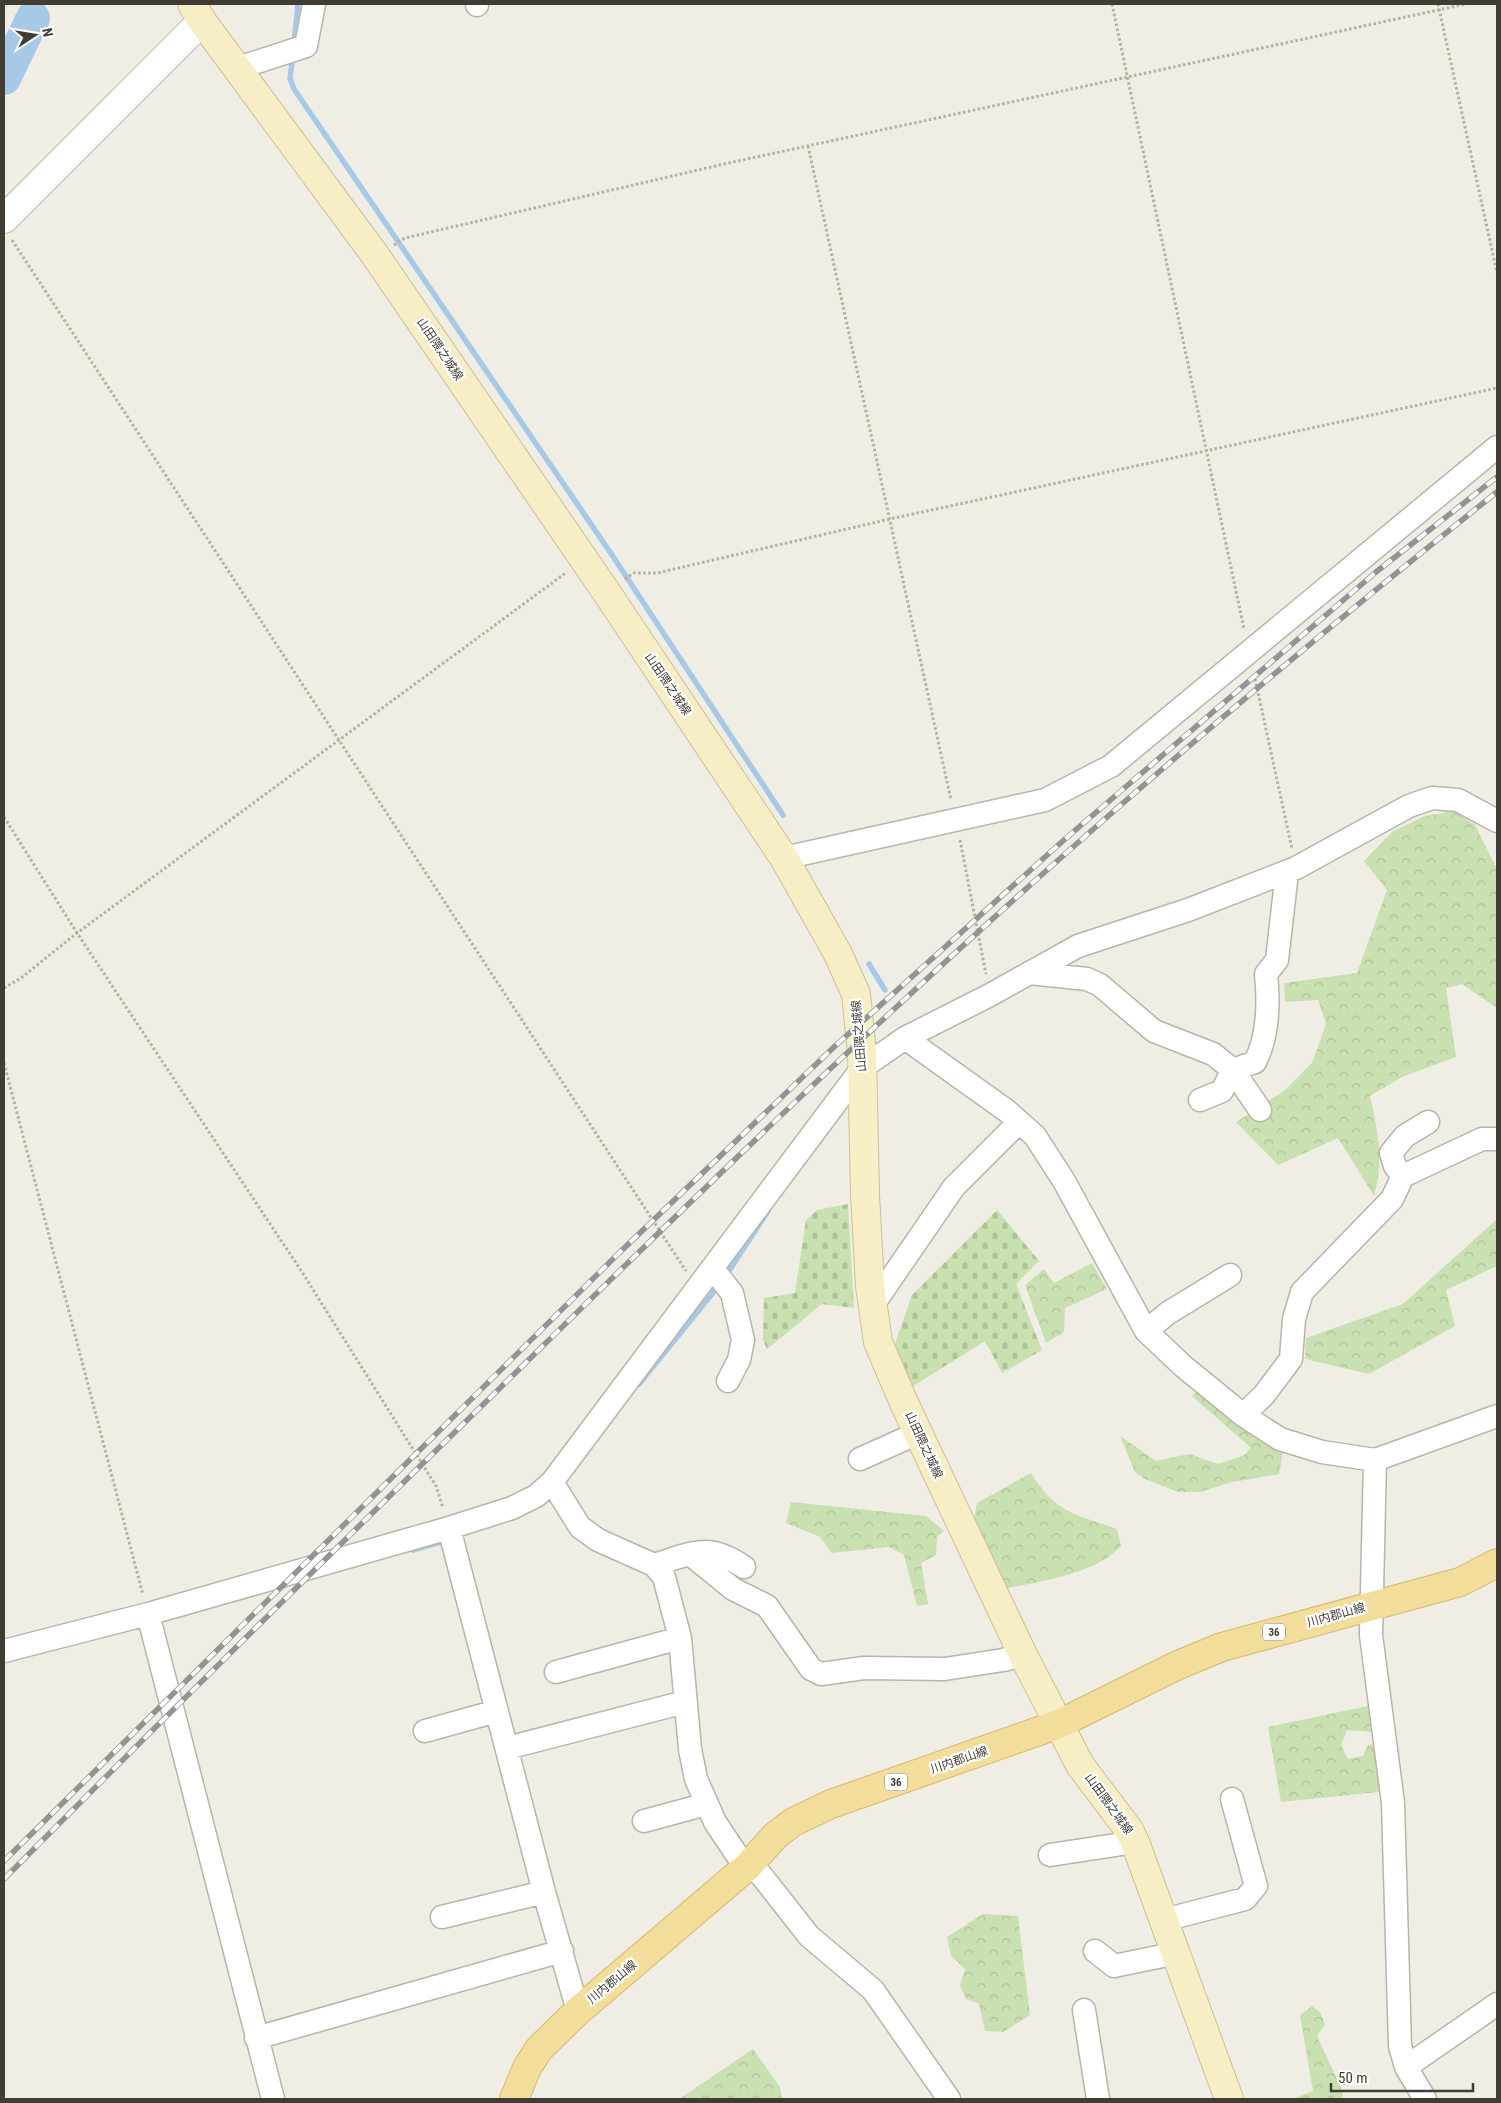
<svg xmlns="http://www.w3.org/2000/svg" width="1501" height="2103" font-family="'Roboto Condensed','Noto Sans JP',sans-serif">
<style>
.forest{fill:url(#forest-crowns)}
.cemetery{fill:url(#cemetery-stones)}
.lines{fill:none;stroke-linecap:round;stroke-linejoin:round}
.stream{stroke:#a6c9e7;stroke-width:5.5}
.river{stroke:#a6c9e7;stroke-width:34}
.minor-casing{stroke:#bab4a8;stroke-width:25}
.tertiary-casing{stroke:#bab4a8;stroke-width:30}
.secondary-casing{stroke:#cbc098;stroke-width:30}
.primary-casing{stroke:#d5ba6c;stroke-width:30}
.path{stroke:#bab09a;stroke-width:3;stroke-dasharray:2.5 2.5;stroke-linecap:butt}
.minor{stroke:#fff;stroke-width:22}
.tertiary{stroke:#fff;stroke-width:28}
.secondary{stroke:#f8eec6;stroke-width:28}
.primary{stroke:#f2dd9a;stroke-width:28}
.rail-casing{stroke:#939393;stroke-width:5.5}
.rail{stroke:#fff;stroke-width:4;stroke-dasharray:11;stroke-linecap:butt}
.labels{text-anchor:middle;stroke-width:4.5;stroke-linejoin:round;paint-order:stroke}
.shield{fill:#fff;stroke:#7a7771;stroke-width:1}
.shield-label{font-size:11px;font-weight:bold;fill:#413d34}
.street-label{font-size:12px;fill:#413d34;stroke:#fff}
</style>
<defs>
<pattern id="forest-crowns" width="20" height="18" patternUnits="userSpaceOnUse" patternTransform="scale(1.25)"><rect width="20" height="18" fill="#c9e0b0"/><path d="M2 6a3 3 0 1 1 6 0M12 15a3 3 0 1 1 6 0" fill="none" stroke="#aec198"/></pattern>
<pattern id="cemetery-stones" width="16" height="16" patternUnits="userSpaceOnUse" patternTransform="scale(1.25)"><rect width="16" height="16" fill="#c9e0b0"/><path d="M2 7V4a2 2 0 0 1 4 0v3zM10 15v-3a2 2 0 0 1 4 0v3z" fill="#aec198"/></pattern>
</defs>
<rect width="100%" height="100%" fill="#f0ede4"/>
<path class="forest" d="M1454,811L1475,825L1497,869V1008L1462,984L1446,988L1456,1057L1402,1077L1370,1096C1378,1130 1384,1162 1374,1196L1338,1138L1278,1165L1236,1122L1284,1091L1312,1063L1326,1024L1318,1000L1285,1002L1284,983L1357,973L1387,890L1364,861L1392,832L1425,816Z
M1497,1219V1266L1446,1290L1455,1326L1369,1374L1305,1359L1306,1338L1403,1304Z
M1092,1263L1107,1289L1065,1308L1064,1332L1046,1343L1025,1285L1044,1269L1054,1283Z
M1199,1389L1283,1451L1279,1474L1232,1482L1200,1492H1178L1145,1479L1135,1472L1120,1436L1156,1461L1189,1454L1218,1464L1243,1456L1251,1448L1192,1396Z
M1031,1473C1057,1514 1075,1514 1117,1529L1121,1546C1096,1575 1035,1582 998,1590L972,1530L977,1503Z
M791,1502L926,1516L944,1531L937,1537L936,1555L921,1563L928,1604L917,1606L904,1555L889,1547L832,1553L820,1537L786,1523Z
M1368,1706L1373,1732L1347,1730L1341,1745L1348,1759L1363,1756L1368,1745L1375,1744L1379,1792L1281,1802L1268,1727Z
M983,1914L1018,1916L1030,2015L1003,2032L985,2031L979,2004L966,1999L960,1985L965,1969L951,1956L947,1937Z
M1312,2006L1320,2012L1325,2025L1317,2036L1343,2092L1342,2099H1293L1313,2091L1300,2015Z
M753,2049L780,2087L782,2099H679Z"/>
<path class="cemetery" d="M848,1204L854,1308L822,1304L767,1349L763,1340L764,1298L795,1293L806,1220L817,1210Z
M997,1210L1039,1261L1016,1284L1042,1350L1002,1373L985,1341L910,1388L894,1347L912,1295Z"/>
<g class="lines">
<path class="stream" d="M294,44L298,4
M293,55L290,78L294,89L612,555L783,815
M869,964L885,990
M725,1277L768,1211
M639,1384L720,1284
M413,1550L448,1540"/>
<path class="river" d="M4,78L33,18"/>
<g class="minor-casing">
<path id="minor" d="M477,4V5
M238,68L306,46L314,4
M784,858L1045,800L1111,766L1497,447
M1029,973L1087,979L1100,985L1154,1031L1213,1054L1233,1070L1260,1110
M905,1038L1007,1111L1035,1136L1064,1181L1146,1331L1183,1366L1243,1415L1280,1439L1322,1452L1375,1460L1497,1416
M1200,1100L1222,1091L1233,1070L1255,1062C1269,1035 1269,1003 1266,974L1277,960L1287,872
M1403,1176L1395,1166L1391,1153L1405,1136L1428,1122
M712,1268L732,1293L743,1340L739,1360L728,1381
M873,1305L954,1187L1019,1122
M1146,1331L1168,1313L1230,1275
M1243,1415L1264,1395L1291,1359L1294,1319L1302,1292L1392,1199L1403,1176L1482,1139H1497
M860,1459L918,1433
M1375,1460L1371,1635L1393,1803L1400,2046L1406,2067L1425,2099
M552,1482L580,1527L598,1540L654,1565L664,1577L680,1638L690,1749L696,1779L715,1822L737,1855L761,1875L809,1936L873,1990L949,2099
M449,1528L544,1892L578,2011
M690,1554L733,1589L767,1606L811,1669L821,1674L864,1668L945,1669L1003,1660L1023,1655
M654,1565C693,1553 708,1542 744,1567
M148,1614L273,2099
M4,1651L148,1614L449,1528L512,1508L536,1496L552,1482L862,1068L905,1038L990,995L1078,946L1188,910L1296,868L1409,806L1432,798L1458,800L1497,821
M556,1672L680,1638
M425,1731L497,1711
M507,1748L685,1702
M644,1821L707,1804
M1050,1855L1135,1842
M442,1917L544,1892
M1164,1920L1245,1899L1256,1886L1232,1799
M1095,1951L1114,1966L1177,1953
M1084,2010L1098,2099
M256,2038L562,1951
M1406,2067L1497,2004"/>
</g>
<g class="tertiary-casing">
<path id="tertiary" d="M4,219L202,21"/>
</g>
<g class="secondary-casing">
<path id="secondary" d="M192,4L202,21L375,255L607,593L784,858L838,954L856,994L862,1053L865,1195L870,1286L878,1342L904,1403L1023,1655L1080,1765L1129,1830L1135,1842L1229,2099"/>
</g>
<g class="primary-casing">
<path id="primary" d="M514,2099L527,2068L539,2049L578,2011L748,1866L775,1836L793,1822L831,1804L1059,1724L1178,1665L1222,1647L1460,1582L1497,1563"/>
</g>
<path class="path" d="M1112,4L1244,629
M1438,4L1497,273
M808,146L951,800
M12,240L686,1271
M394,245L405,238L724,164L1466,4
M625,579L634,573H657L890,519L1497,388
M1254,674L1292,849
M4,817L77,933L302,1272L436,1486L443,1508
M960,840L986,974
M4,988L21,978L77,933L567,572
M4,1063L143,1595"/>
<use href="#minor" class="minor"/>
<use href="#tertiary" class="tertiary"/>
<use href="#secondary" class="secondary"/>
<use href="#primary" class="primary"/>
<g class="rail-casing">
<path id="rail" d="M4,1861L618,1254L834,1047L1065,839L1376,572L1497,477
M4,1879C168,1714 333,1551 499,1389C687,1204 876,1021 1073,847C1211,725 1353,607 1497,492"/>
</g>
<use href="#rail" class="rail"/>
</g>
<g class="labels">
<g class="shield">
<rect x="1263" y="1623.5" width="22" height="17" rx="4"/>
<rect x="885" y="1773.5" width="22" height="17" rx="4"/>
</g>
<g class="shield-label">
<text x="1274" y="1636">36</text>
<text x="896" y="1786">36</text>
</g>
<g class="street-label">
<text transform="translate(440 349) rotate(56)" y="4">山田隈之城線</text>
<text transform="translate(668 684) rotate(56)" y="4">山田隈之城線</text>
<text transform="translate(859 1036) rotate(-95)" y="4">山田隈之城線</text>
<text transform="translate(924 1445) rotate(65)" y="4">山田隈之城線</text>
<text transform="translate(1336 1615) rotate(-16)" y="4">川内郡山線</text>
<text transform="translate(959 1760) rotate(-19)" y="4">川内郡山線</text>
<text transform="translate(1109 1804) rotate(54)" y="4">山田隈之城線</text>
<text transform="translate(612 1982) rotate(-40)" y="4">川内郡山線</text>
</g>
</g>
<rect width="1501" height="2103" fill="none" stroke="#413d34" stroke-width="10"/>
<g transform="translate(35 35) rotate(78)" stroke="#ffffff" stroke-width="4" paint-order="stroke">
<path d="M0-4L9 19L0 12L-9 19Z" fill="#413d34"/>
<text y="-8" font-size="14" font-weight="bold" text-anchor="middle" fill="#413d34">N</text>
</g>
<path d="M1331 2083v8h142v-8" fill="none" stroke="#413d34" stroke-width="2.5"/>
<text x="1338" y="2083" font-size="15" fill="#413d34" stroke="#ffffff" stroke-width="4" paint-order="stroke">50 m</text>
</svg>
